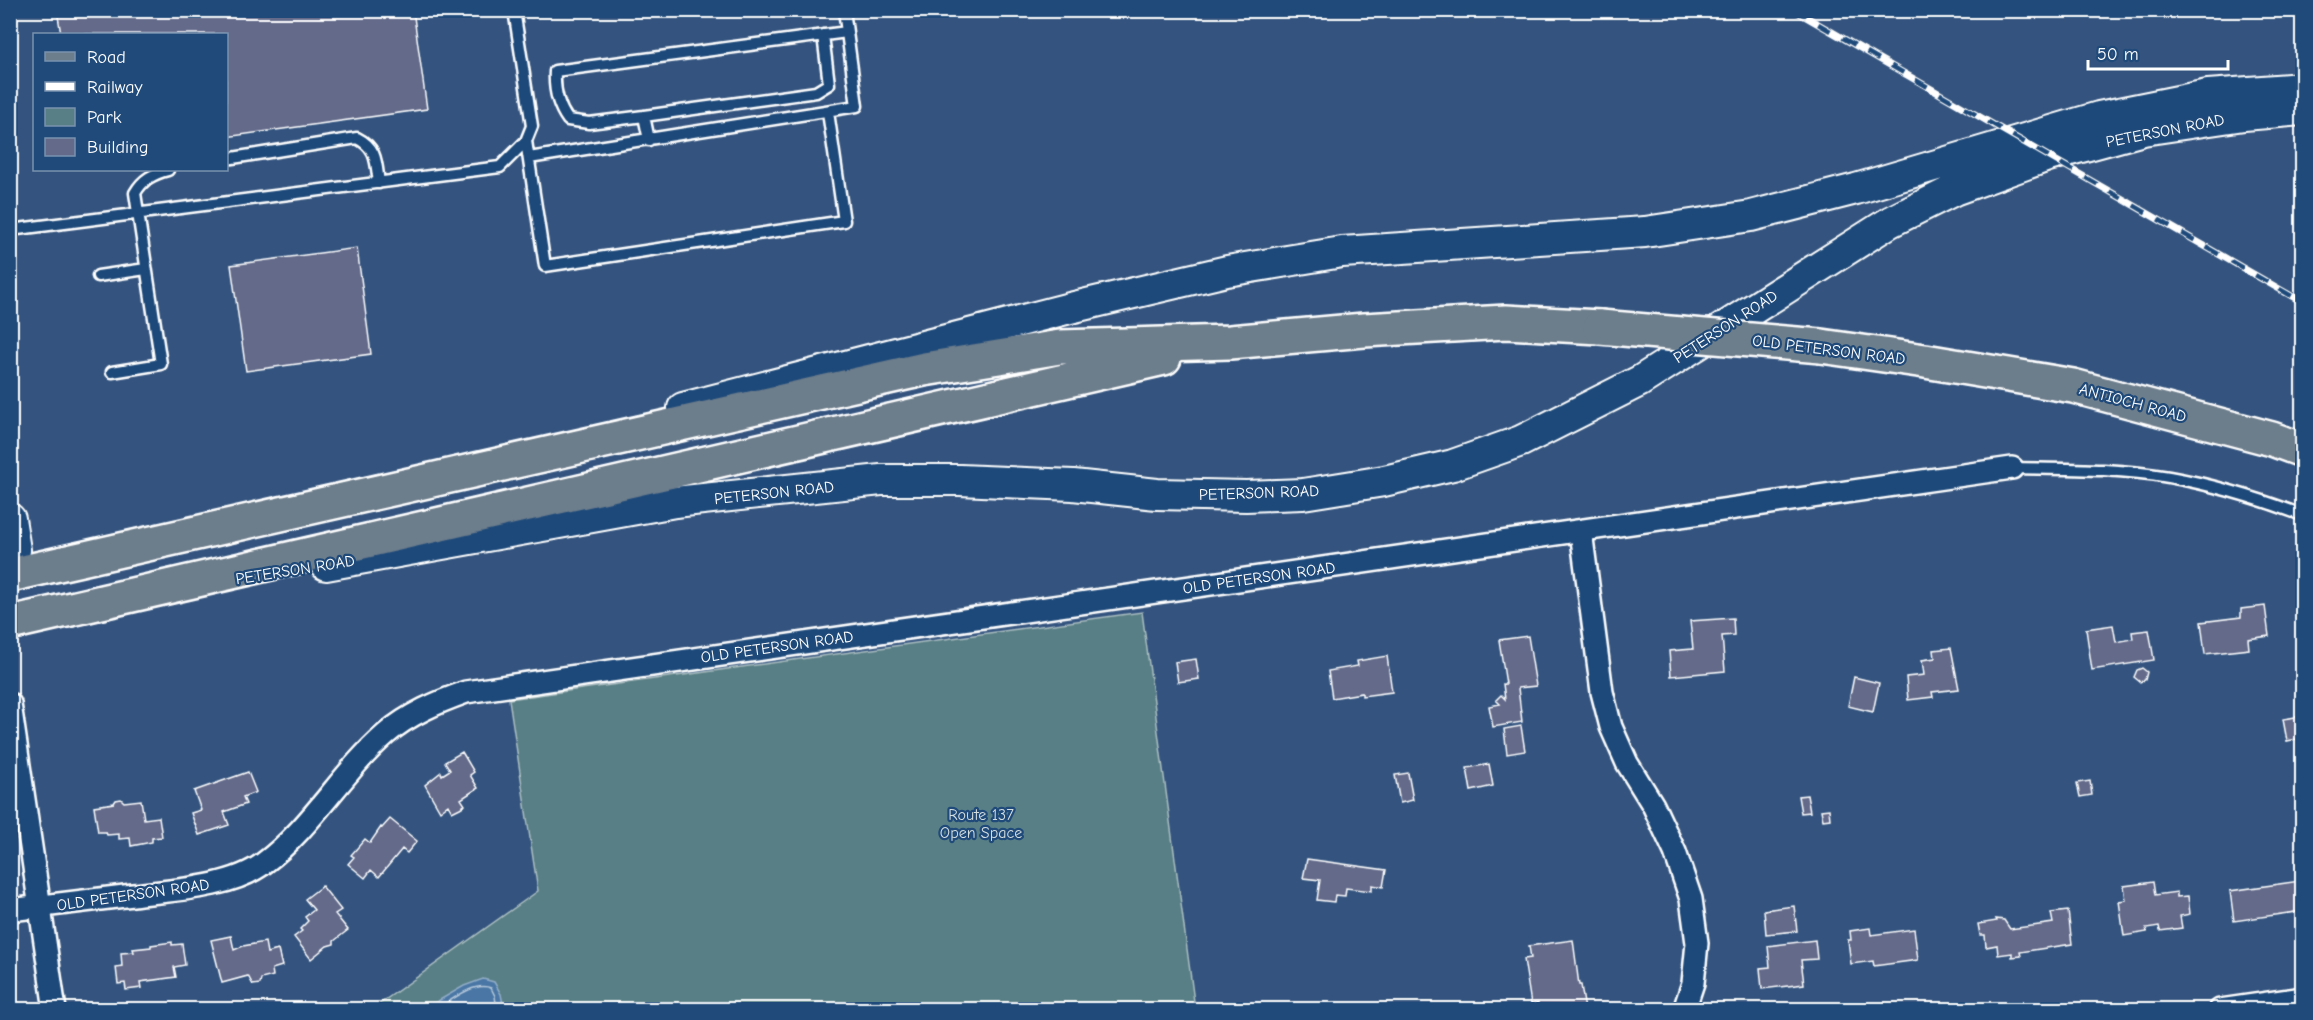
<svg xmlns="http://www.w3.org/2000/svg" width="2313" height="1020" font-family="'Comic Neue',sans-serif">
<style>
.green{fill:#587f85;stroke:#acbfc2;stroke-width:1.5}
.water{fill:#4976a4;stroke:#92adc8;stroke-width:1.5}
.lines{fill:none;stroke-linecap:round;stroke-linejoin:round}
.shore{stroke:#b6c8db;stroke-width:1.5}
.building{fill:#646b8a;stroke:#fff;stroke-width:1.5}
.lane-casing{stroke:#fff;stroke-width:15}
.street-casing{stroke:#fff;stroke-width:26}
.secondary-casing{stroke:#fff;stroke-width:34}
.primary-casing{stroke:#fff;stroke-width:38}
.lane{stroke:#1f4a7a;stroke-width:10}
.street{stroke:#1f4a7a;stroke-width:21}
.secondary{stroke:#1f4a7a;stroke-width:30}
.primary{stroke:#6c7d8b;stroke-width:33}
.rail-casing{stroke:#fff;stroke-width:7}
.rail{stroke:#1f4a7a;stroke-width:4.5;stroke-dasharray:14;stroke-linecap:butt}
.primary-bridge-casing{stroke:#fff;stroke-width:38;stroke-linecap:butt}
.primary-bridge{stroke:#6c7d8b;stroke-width:33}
.labels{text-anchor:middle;stroke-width:4.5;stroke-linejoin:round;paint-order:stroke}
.street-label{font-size:16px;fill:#fff;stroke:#1f4a7a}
.park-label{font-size:16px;fill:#d5dfe0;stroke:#1f4a7a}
</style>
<rect width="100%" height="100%" fill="#34547f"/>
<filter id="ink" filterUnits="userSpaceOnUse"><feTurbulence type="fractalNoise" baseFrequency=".0167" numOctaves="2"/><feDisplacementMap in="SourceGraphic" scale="12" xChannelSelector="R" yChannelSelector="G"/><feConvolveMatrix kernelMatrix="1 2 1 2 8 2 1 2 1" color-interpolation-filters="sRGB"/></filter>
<g filter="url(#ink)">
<path class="green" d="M1142,612L1195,1009L364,1010L375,1007L538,891L509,699Z"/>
<path class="water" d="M483,979L494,982L501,994L504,1009H424L464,986Z"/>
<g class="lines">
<path class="shore" d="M436,1010C450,1001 474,981 491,988L495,996L497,1010"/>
</g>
<path class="building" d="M57,10H413L427,109L226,137V34H61Z
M357,248L371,354L246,371L231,265Z
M2265,606L2269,636L2248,639L2249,649L2205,654L2201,622L2241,617V609Z
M1733,618L1734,635L1722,636L1725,671L1671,676L1669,651L1693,649L1690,621Z
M2113,625L2116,642L2133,639L2132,632L2149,630L2154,660L2092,670L2086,629Z
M1528,636L1536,686L1518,688L1522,722L1493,727L1489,706L1500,704L1496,700L1501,695L1505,699L1503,684H1506L1499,640Z
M1951,648L1959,689L1932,692L1933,697L1908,700L1906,677L1924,675L1922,660L1935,658L1934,650Z
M1387,656L1392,692L1362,696V693L1332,698L1328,671L1358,666L1357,661Z
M1196,659L1199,679L1178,682L1175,662Z
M2142,668L2147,672L2145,680L2140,682L2134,677L2137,670Z
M1854,677L1879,683L1873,712L1848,706Z
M2302,716V738L2287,741L2283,719Z
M1521,726L1525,751L1507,754L1504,729Z
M462,752L474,772L470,775L478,788L461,799L465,805L460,808L452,812L448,805L440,811L425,785L441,772L442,775L450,770L445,762Z
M1489,764L1493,786L1471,791L1467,768Z
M248,772L256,792L243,797L246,804L224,812L229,825L199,835L191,813L201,810L194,791Z
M1408,773L1413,800L1400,803L1395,775Z
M2090,781L2092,795L2080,797L2077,783Z
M1807,795L1810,812L1801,813L1798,796Z
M121,799L124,802L141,800L144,819L159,817L162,837L152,838V842L131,846L130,838L119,839V834L107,835L106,832H98L94,806L114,803L116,800Z
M1829,809L1830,819L1823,820L1821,810Z
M390,819L417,841L407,853L402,849L379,877L371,870L365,878L348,864L354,857L351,855L365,839L370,843L381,827L382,828Z
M1307,859L1386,870L1383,887L1372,885V891L1346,888L1345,896L1335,895L1334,902L1317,900L1320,880L1303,878Z
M2300,881L2302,911L2234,921L2230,891Z
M2153,882L2155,895L2177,892V897L2188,896L2190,914L2180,916L2182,928L2160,931L2159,926L2146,928L2147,932L2124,936L2119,901L2126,900L2124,886Z
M322,886L341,910L335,914L348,930L334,941V944L327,946L311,959L294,937L302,931L300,929L308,921L305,917L314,910L305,899Z
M1794,906L1797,931L1766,934L1764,910Z
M2068,911L2072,944L2020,952L2021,956L2012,957V953L1998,955L1997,945L1986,947L1985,935H1980L1978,924L1997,921L1996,919L2004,920L2010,929L2053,923L2051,913Z
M1870,928L1871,935L1914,929L1918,960L1874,966L1873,961L1851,964L1848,940H1851L1850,931Z
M231,936L234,950L243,946L265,942L267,953L278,950L282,966L272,969L273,976L261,979L260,984L253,985L248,976L222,983L211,940Z
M1573,940L1579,985H1581L1585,1010H1539L1538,1003L1531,1004L1524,959L1531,958L1529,946Z
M1815,940L1817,959L1801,960L1804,984L1762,989L1760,968L1770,967L1768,946Z
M172,942V945L182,944L185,965L174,967L176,977L140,982L141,988L126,990L125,983L118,984L116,967L122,966L121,953L134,952L133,949L151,947V945Z"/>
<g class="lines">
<g class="lane-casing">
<path id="lane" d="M644,116L816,92L829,84L823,35
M649,140L644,116L589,123L568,120C557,105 554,89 555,71L847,32
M526,141L545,266L844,221L828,112
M529,158L857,106L844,10
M226,159L357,138C377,148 376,162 379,183
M10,230L500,167L526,141L532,126L514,10
M98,276L146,269
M112,372L161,364L135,193C143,179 153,174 168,170
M2012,468C2064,469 2117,468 2169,477C2214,485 2260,499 2302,515"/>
</g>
<g class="street-casing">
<path id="street" d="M1581,531L1602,692L1611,727L1627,763L1653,805L1675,852L1691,899L1697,943L1693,983L1684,1010
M10,704L55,1010
M10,910C51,905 92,900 133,895C172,890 232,888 264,863C312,827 341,773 386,734C409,714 438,702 466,692L2012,468
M2220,1010L2302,998"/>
</g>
<g class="secondary-casing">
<path id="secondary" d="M683,408L1070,308L1227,271L1342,252L1645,232L1751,216L1856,189L2099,117L2208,95L2302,88
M10,519L15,550L10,576
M326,565L675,502L881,480H960L1073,485L1157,494L1246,496L1303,494L1384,481L1453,465L1521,441L1640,381L1890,222L1954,190L2048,156L2143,130L2244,115L2302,110"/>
</g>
<g class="primary-casing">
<path id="primary" d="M1821,346L1925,361L2073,386L2272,439L2302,450
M10,575L924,369L1060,347L1230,342L1364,330L1506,322L1600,327
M10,623L1164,358"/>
</g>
<use href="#lane" class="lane"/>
<use href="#street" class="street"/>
<use href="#secondary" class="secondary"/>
<use href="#primary" class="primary"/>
<g class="rail-casing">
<path id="rail" d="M1794,10L2302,302"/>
</g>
<use href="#rail" class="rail"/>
<g class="primary-bridge-casing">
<path id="primary-bridge" d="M1600,327L1821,346"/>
</g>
<use href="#primary-bridge" class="primary-bridge"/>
</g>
</g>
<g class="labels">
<g class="street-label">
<text transform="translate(2165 130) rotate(-11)" y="6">PETERSON ROAD</text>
<text transform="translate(1725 326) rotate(-33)" y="6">PETERSON ROAD</text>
<text transform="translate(1829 349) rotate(7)" y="6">OLD PETERSON ROAD</text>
<text transform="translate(2133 402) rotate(15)" y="6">ANTIOCH ROAD</text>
<text transform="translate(774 492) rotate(-6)" y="6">PETERSON ROAD</text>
<text transform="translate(1259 492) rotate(-2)" y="6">PETERSON ROAD</text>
<text transform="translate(295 569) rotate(-9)" y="6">PETERSON ROAD</text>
<text transform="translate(1259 577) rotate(-8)" y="6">OLD PETERSON ROAD</text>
<text transform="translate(777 646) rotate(-8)" y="6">OLD PETERSON ROAD</text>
<text transform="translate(133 894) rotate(-8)" y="6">OLD PETERSON ROAD</text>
</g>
<g class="park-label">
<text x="981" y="820">Route 137<tspan x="981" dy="18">Open Space</tspan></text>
</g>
</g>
<rect width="2313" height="1020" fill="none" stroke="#1f4a7a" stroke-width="36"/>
<rect x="18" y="18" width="2277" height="984" fill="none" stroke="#fff" stroke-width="2" filter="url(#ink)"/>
<rect x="33" y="33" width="195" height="138" fill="#1f4a7a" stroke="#7992af" stroke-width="1.5"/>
<rect x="45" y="52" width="30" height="9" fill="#6c7d8b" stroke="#7992af" stroke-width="1.5"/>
<text x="87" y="63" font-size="18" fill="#ffffff">Road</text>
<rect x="45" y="82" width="30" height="9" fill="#ffffff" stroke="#7992af" stroke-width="1.5"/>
<text x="87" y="93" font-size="18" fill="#ffffff">Railway</text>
<rect x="45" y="108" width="30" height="18" fill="#587f85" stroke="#7992af" stroke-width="1.5"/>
<text x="87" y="123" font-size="18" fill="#ffffff">Park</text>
<rect x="45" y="138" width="30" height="18" fill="#646b8a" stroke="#7992af" stroke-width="1.5"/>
<text x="87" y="153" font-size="18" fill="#ffffff">Building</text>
<path d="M2088 60v9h140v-9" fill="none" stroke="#ffffff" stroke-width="3"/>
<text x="2097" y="60" font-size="18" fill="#ffffff" stroke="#1f4a7a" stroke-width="4.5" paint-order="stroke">50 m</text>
</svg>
